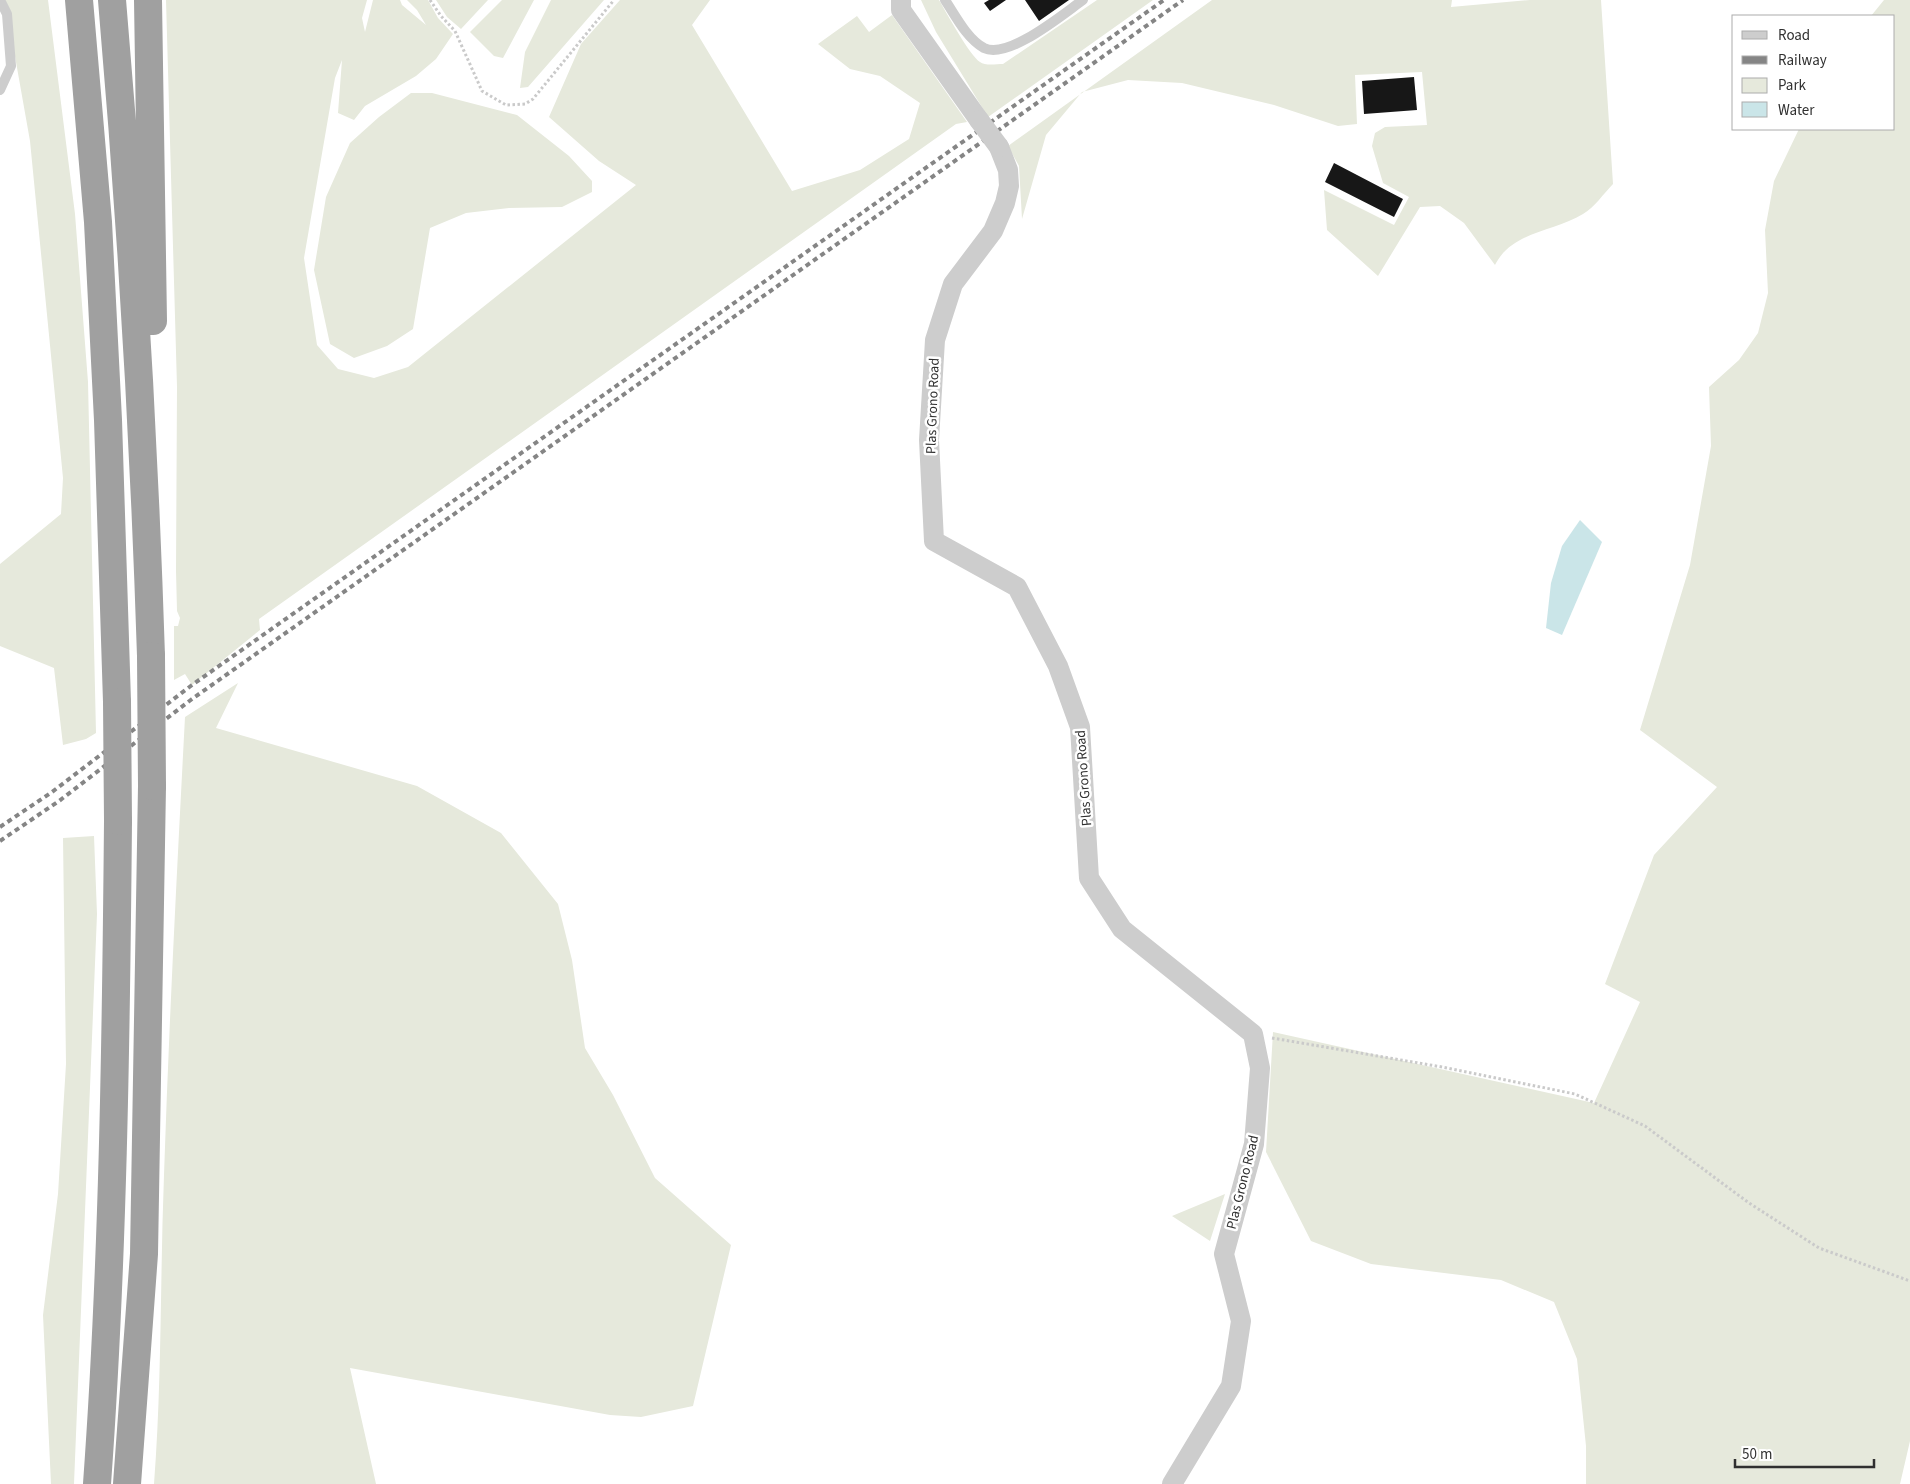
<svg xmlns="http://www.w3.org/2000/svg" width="1910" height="1484" font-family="'Source Sans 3',sans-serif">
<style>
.green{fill:#e6e9dc}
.water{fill:#cae5e8}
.building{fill:#171717}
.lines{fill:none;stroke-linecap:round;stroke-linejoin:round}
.path{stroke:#cacaca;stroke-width:3;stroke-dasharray:2.5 2.5;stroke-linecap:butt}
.service{stroke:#cdcdcd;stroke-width:10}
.minor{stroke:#cdcdcd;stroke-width:20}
.trunk{stroke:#a0a0a0;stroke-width:28}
.rail{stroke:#858585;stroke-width:4;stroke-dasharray:5 4;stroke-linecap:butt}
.minor-bridge{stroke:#cdcdcd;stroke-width:20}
.trunk-bridge{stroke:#a0a0a0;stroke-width:28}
.labels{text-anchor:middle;stroke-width:5;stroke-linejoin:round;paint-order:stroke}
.street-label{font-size:14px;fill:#303030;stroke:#fff}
</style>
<rect width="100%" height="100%" fill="#fff"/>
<path class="green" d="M5,0H48L75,214L88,382L96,733L86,739L63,745L54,668L0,646V564L61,514L63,478L30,141Z
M166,0H367L362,18L365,32L373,0H400L402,5L426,25L417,10L407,0H428L438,18L453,34L436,59L416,76L365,106L354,120L338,113L342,60L335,78L304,258L317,345L338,369L374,378L408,367L636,185L599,161L549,117L581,44L620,0H710L692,25L792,191L860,170L909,139L920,103L880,76L850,69L818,44L857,16L869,32L892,15L967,122L956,124L259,619L260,630L192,685L185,674L174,680V626H178L180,618L177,611L176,571L177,387Z
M436,0H488L461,29L447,17Z
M502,0H534L503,58L494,56L470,32Z
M551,0H604L528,87L520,88L525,52Z
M921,0H939C946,12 970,56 980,62C985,66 996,64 1003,64L1097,0H1153L988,117L936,32Z
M1212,0H1452L1451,7L1530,0H1601L1613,184C1604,193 1594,208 1583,214C1554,232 1512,231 1495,265L1464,223L1440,206L1420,207L1378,276L1327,230L1324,190L1394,225L1409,197L1383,183L1372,146L1375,133L1385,127L1427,125L1422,72L1355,75L1357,124L1338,126L1274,105L1182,83L1128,80L1082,92L1046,135L1022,219L1019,166L1008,146Z
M1884,0H1910V1441L1900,1484H1586V1446L1577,1359L1554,1302L1501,1280L1371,1264L1311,1241L1266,1152L1273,1032L1594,1103L1640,1002L1605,984L1654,855L1717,787L1640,730L1690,565L1711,446L1709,387L1739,360L1758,333L1768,293L1765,230L1774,181L1799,129H1894V16H1871Z
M411,93H432L517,115L569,156L592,181V192L562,207L509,208L466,213L430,228L413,329L387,346L354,358L330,344L314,270L326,197L350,143L379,117Z
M238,683L216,728L417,786L501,833L558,904L572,960L585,1048L613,1095L655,1178L731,1245L693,1406L641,1417L610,1415L350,1368L376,1484H154C162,1381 160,1278 164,1175C169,1022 177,870 185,717Z
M94,836L97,914L74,1484H51L43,1315L58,1194L66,1064L63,838Z
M1225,1194L1210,1241L1172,1216Z"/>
<path class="water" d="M1580,520L1602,542L1562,635L1546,628L1551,583L1562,546Z"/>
<path class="building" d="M989,0H1006L990,11L984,3Z
M1025,0H1069L1039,21Z
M1414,77L1417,110L1364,114L1362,81Z
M1334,163L1403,199L1394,217L1325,182Z"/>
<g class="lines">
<path class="path" d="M430,0L441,16L455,31L482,91L506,105L525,104L533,99L614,0
M1272,1038L1442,1067L1575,1094L1645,1126L1749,1203L1819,1248L1910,1281"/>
<path class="service" d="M945,0C955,15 967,39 984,48C1008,60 1063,14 1083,0
M0,90L11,66L7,14L0,0"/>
<path class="minor" d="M901,0V10L979,120
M999,147L1008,170L1009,186L1005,203L993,231L953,284L935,340L929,440L934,541L1017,587L1058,666L1080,727L1089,878L1122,929L1253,1034L1260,1068L1254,1144L1224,1254L1241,1321L1231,1386L1172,1484"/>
<path class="trunk" d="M79,0L98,222L108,420L117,702
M112,0C131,218 144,437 151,656
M148,0L153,321
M97,1484C113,1263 116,1042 118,821
M127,1484L144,1254L152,786"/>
<path class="rail" d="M0,827L52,792L192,685L1164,0
M0,841L59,801L192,699L1183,0"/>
<path class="minor-bridge" d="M979,120L999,147"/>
<path class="trunk-bridge" d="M151,656L152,786
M117,702L118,821"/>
</g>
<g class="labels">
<g class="street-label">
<text transform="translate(932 406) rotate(-88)" y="5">Plas Grono Road</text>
<text transform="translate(1083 778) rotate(-94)" y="5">Plas Grono Road</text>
<text transform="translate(1242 1182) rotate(-76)" y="5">Plas Grono Road</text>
</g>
</g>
<rect x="1732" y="15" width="162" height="115" fill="#ffffff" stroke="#acacac"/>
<rect x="1742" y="31" width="25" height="8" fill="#cdcdcd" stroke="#acacac"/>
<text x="1778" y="40" font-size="15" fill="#303030">Road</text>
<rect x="1742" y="56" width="25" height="8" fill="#858585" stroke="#acacac"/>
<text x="1778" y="65" font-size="15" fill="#303030">Railway</text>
<rect x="1742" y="78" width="25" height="15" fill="#e6e9dc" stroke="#acacac"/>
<text x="1778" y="90" font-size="15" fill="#303030">Park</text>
<rect x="1742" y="102" width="25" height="15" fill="#cae5e8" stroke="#acacac"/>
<text x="1778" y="115" font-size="15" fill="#303030">Water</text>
<path d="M1735 1459v8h139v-8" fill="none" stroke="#303030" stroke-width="2.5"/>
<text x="1742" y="1459" font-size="15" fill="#303030" stroke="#ffffff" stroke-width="4" paint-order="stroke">50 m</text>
</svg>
